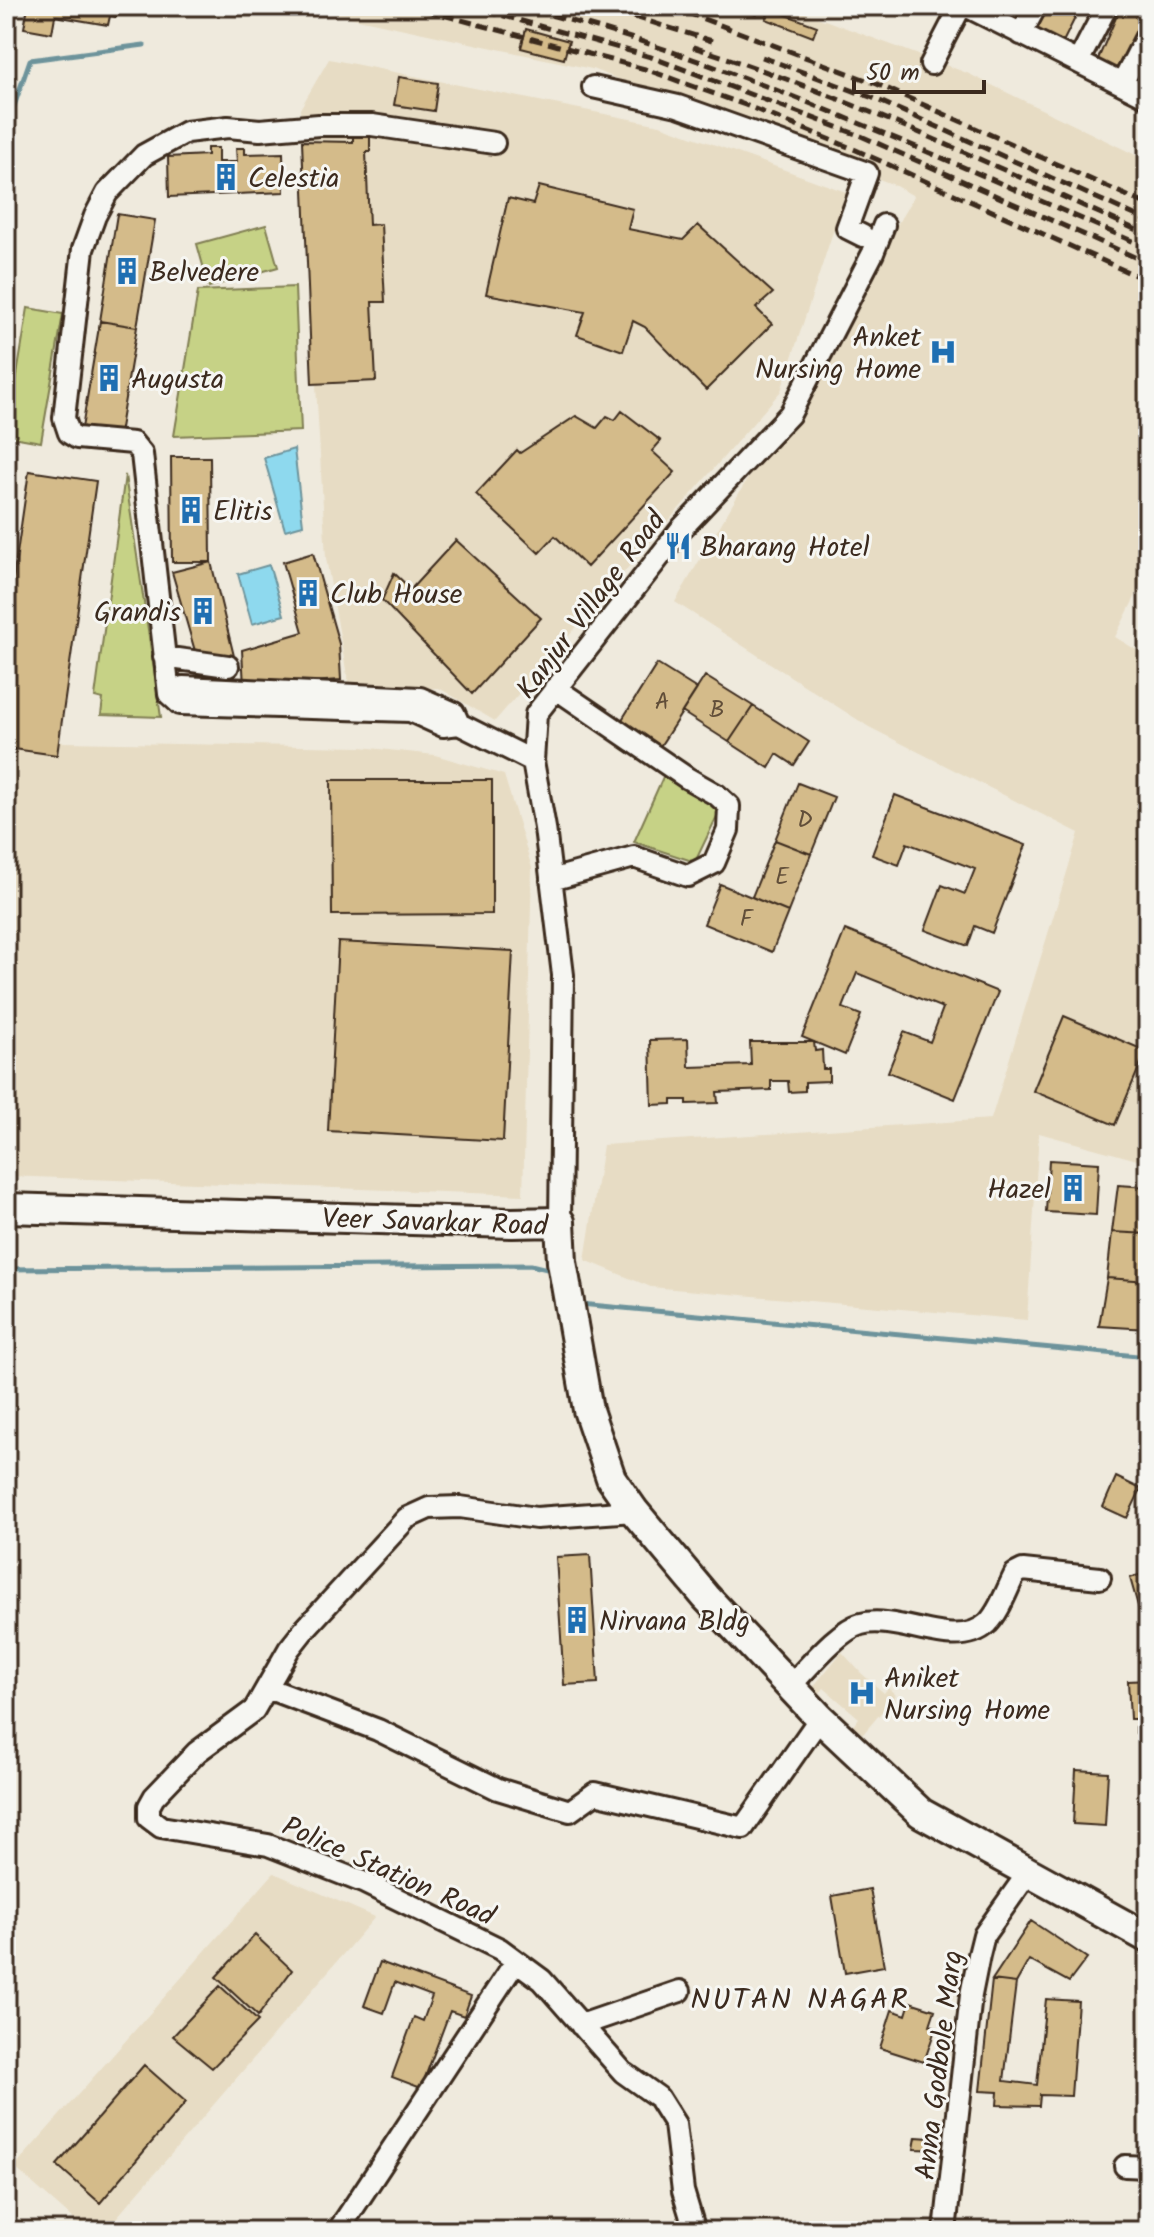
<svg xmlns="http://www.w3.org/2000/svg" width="1154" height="2237" font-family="Kalam,sans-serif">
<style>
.built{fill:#e7dcc4}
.green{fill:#c6d286;stroke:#807e52;stroke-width:2}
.water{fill:#8ed9ee;stroke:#6d939b;stroke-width:2}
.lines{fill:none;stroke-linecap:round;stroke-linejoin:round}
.stream{stroke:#6d939b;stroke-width:5}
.building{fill:#d4bb8a;stroke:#3b2a1e;stroke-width:2}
.street-casing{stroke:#3b2a1e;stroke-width:26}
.secondary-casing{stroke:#3b2a1e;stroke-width:34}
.street{stroke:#f6f6f2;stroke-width:20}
.secondary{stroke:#f6f6f2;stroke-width:28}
.rail{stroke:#3b2a1e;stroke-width:5;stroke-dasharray:12 6;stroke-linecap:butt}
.labels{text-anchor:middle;stroke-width:6;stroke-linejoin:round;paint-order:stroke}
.number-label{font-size:24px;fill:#614e39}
.poi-label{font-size:28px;fill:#3b2a1e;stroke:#f6f6f2;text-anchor:start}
.street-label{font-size:28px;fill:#3b2a1e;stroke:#f6f6f2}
.neighbourhood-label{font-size:30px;letter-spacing:2px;fill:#3b2a1e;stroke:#f6f6f2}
</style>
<rect width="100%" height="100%" fill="#efeadd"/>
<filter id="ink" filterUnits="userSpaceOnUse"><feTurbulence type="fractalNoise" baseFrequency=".0125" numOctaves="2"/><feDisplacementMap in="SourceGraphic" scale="16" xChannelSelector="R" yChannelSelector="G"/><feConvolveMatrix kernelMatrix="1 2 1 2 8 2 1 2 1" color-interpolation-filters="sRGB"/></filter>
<g filter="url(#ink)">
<path class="built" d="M297,6H787L967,73L1148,161V571L1115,637L1148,657V1163L1039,1133L1027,1320L651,1287L585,1260L603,1145L991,1119L1079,833L869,727L675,602L914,196L892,184L592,69Z
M329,59L660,125L846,192L781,391L495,721L439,688L350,692L326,558L300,109Z
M6,741L361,747L435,755L504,775L532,868L523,1195L6,1176Z
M842,1652L861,1673L884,1693L888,1688L896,1695L863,1734L853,1726L859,1718L824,1688L819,1694L812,1688Z
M274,1873L375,1917L105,2231H87L14,2167Z"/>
<path class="green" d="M266,225L278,267L209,287L197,244Z
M295,287L301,431L174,436L198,291Z
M28,308L63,314L41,442L7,436Z
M125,475L161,717L101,715L103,699L95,697Z
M663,777L720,810L695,862L634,842Z"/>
<path class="water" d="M294,449L303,525L285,530L264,458Z
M269,565L284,615L252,624L238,574Z"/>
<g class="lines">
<path class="stream" d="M6,129L30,60L144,45
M6,1269L531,1265L547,1269
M580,1304L1148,1357"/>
</g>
<path class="building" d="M28,6H118L116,17L110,16L108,25L55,16L52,33L24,28Z
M730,6H760L756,15Z
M1048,6H1081L1061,46L1035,33Z
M1121,6H1148V17L1122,78L1095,66Z
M770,9L817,26L813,37L766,19Z
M526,29L569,41L564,59L521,48Z
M1148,52V83L1136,77Z
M399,77L438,83L434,111L394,105Z
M353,136H370V152H366L369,225L381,224L385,302H372L376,381L312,384L302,141L353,142Z
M207,148H218V162H237L236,148H245V154L283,153L284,192L169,197L168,157L207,155Z
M539,186L633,209L628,229L683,240L698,225L773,293L756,308L772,324L706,390L645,327L633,321L623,351L577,335L585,312L486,294L508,198L533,204Z
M117,214L155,220L137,327L100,321Z
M100,321L137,327L119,434L82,428Z
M622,411L661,441L652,451L675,472L587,567L555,536L539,553L476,494L517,450L520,453L576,416L597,428L607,416L615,420Z
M171,457H210L211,562H172Z
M29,471L96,481L57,755L6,748V629Z
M456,540L541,618L472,694L382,600L394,573L411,589Z
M313,553L339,644L341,680L244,686L242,650L303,632L283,562Z
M211,562L234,656L195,651L172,572Z
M657,664L697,689L657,751L618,726Z
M705,676L753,706L729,742L682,712Z
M753,706L809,742L794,765L777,754L769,768L729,742Z
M331,780H492V914L332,915Z
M798,783L834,797L811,854L775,840Z
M895,795L1026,845L992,933L975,926L968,946L925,930L942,885L965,894L975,869L907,843L899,865L872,855Z
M775,840L811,854L788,912L752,897Z
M720,884L788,912L772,952L704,924Z
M845,930L998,992L955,1099L888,1072L904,1032L930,1042L943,1008L857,973L843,1008L861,1015L845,1055L802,1037Z
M338,942L513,951L503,1141L328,1131Z
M1064,1016L1146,1051L1115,1125L1033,1091Z
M688,1039L689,1067L751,1065L750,1042H814L815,1051L822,1050L823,1069H829V1081L805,1082V1091L789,1092L788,1081H771V1090L717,1092L718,1103L687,1104V1100H672V1104L652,1105L650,1040Z
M1049,1160L1099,1163L1096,1215L1046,1212Z
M1118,1185L1148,1187V1234L1112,1232Z
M1112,1232L1148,1234V1281L1107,1278Z
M1107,1278L1148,1281V1329L1099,1326Z
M1116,1477L1141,1489L1127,1518L1103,1507Z
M590,1555L598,1683L564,1685L556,1557Z
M1148,1572V1641L1130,1578Z
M1148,1680V1750H1147V1732L1136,1733V1719H1130L1128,1681Z
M1076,1770L1108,1772L1105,1826L1073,1824Z
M870,1889L884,1966L845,1973L832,1896Z
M1031,1921L1087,1958L1069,1982L1029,1960L1016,1983L1004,2081L1037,2085L1046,1999L1078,2001L1071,2096L1040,2095L1039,2106L997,2105L998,2092L980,2091L992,1980Z
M1031,1921L1087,1958L1069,1982L1029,1960L1016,1983L992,1980Z
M255,1935L292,1970L258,2016L216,1977Z
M380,1962L471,1996L464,2016L450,2011L421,2088L392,2077L414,2017L423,2021L432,1996L395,1982L384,2013L364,2006Z
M220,1986L258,2021L212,2068L173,2036Z
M910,2002L935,2010L930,2025L936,2027L924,2062L880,2048L892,2010L906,2015Z
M144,2065L186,2102L100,2203L57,2165Z
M916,2137L944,2139V2150L914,2149Z"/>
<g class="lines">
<g class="street-casing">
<path id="street" d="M966,6L1148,97
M1021,34L1036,6
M1078,62L1107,6
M931,64L961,6
M1122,84L1148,33
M593,87L678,106L867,173L847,228L863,236
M164,657L228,666
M169,694L142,454L133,443L77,438L69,433L64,418L83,249L95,216L107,193L144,155L186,132L228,127L260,130L319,125H372L494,143
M459,724L454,713L420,698L183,687L169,694L180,704L410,711L443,726L459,724L533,761
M551,880L634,857L688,876L714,863L728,830L729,806L717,795L687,778L555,688
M560,1222L563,975L545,828L533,761L536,714L682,528L790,414L873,253L884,225
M634,1511L536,1518L460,1507L429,1508L407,1518L304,1630L289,1649L254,1710L197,1752L154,1797L149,1806V1818L161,1827L268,1845L365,1883L500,1949L542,1980L623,2072L658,2097L675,2124L683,2191L695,2231
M791,1685C808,1668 838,1630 861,1624C901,1614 955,1653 988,1623C1000,1611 1007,1589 1015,1574L1023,1570L1100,1578
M267,1688L378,1730L498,1789L570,1811L595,1793L743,1828L820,1718
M581,2025L680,1991
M1125,2166L1148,2167
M338,2231L516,1961
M945,2231L971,1995L979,1955L984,1935L1028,1873"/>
</g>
<g class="secondary-casing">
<path id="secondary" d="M6,1208L512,1223L560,1222L562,1262L588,1410L611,1478L634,1511L706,1597L820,1718L921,1813L1148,1938"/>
</g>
<use href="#street" class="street"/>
<use href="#secondary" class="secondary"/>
<path class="rail" d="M409,6L645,69L745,105L856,150L1148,281
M468,6L651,57L861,136L1148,263
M517,6C564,19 612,31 658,47C825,104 986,177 1148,248
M599,6L712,41
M669,6L877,84L1148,205
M693,47C849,96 998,168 1148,235
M762,57L873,98L1148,221"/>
</g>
</g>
<defs>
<g id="building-bare" transform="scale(2.16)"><path d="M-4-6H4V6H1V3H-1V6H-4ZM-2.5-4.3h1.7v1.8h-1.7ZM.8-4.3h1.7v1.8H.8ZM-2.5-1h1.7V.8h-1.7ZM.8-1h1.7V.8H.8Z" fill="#1f6fb2" stroke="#f6f6f2" stroke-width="2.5" paint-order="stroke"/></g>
<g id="hospital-bare" transform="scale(2.16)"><path d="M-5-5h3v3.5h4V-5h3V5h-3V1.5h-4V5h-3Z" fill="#1f6fb2" stroke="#f6f6f2" stroke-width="2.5" paint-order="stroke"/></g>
<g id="restaurant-bare" transform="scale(2.16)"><path d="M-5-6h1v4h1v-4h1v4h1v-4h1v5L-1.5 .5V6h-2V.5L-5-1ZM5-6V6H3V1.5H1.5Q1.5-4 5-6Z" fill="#1f6fb2" stroke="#f6f6f2" stroke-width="2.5" paint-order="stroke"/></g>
</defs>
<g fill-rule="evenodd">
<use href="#building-bare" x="226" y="177"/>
<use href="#building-bare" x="127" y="271"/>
<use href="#hospital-bare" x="943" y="352"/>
<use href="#building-bare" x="109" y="378"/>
<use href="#building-bare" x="191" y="510"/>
<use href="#restaurant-bare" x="678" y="546"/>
<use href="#building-bare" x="308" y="593"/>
<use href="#building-bare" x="203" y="611"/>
<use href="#building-bare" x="1073" y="1188"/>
<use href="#building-bare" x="577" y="1620"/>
<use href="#hospital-bare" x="862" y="1693"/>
</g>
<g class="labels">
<g class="number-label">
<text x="662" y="709">A</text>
<text x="717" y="717">B</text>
<text x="805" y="827">D</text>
<text x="782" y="884">E</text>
<text x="746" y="926">F</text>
</g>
<g class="poi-label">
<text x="248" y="187">Celestia</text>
<text x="149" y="281">Belvedere</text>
<text x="921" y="346" text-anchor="end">Anket<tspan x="921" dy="32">Nursing Home</tspan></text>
<text x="131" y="388">Augusta</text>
<text x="213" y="520">Elitis</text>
<text x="700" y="556">Bharang Hotel</text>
<text x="330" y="603">Club House</text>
<text x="181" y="621" text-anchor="end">Grandis</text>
<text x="1051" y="1198" text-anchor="end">Hazel</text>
<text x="599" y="1630">Nirvana Bldg</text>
<text x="884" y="1687">Aniket<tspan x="884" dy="32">Nursing Home</tspan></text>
</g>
<g class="street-label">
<text transform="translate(590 604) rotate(-53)" y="10">Kanjur Village Road</text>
<text transform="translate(435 1221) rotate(2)" y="10">Veer Savarkar Road</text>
<text transform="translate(389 1870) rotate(24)" y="10">Police Station Road</text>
<text transform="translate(938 2065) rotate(-83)" y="10">Anna Godbole Marg</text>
</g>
<g class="neighbourhood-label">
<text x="800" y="2009">NUTAN NAGAR</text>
</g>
</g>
<rect width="1154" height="2237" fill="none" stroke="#f6f6f2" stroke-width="32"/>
<rect x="16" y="16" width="1122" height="2205" fill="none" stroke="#3b2a1e" stroke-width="3" filter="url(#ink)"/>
<path d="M854 80v12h130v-12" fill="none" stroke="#3b2a1e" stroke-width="4"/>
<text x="866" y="80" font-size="24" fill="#3b2a1e" stroke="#f6f6f2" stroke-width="6" paint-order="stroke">50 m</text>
</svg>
